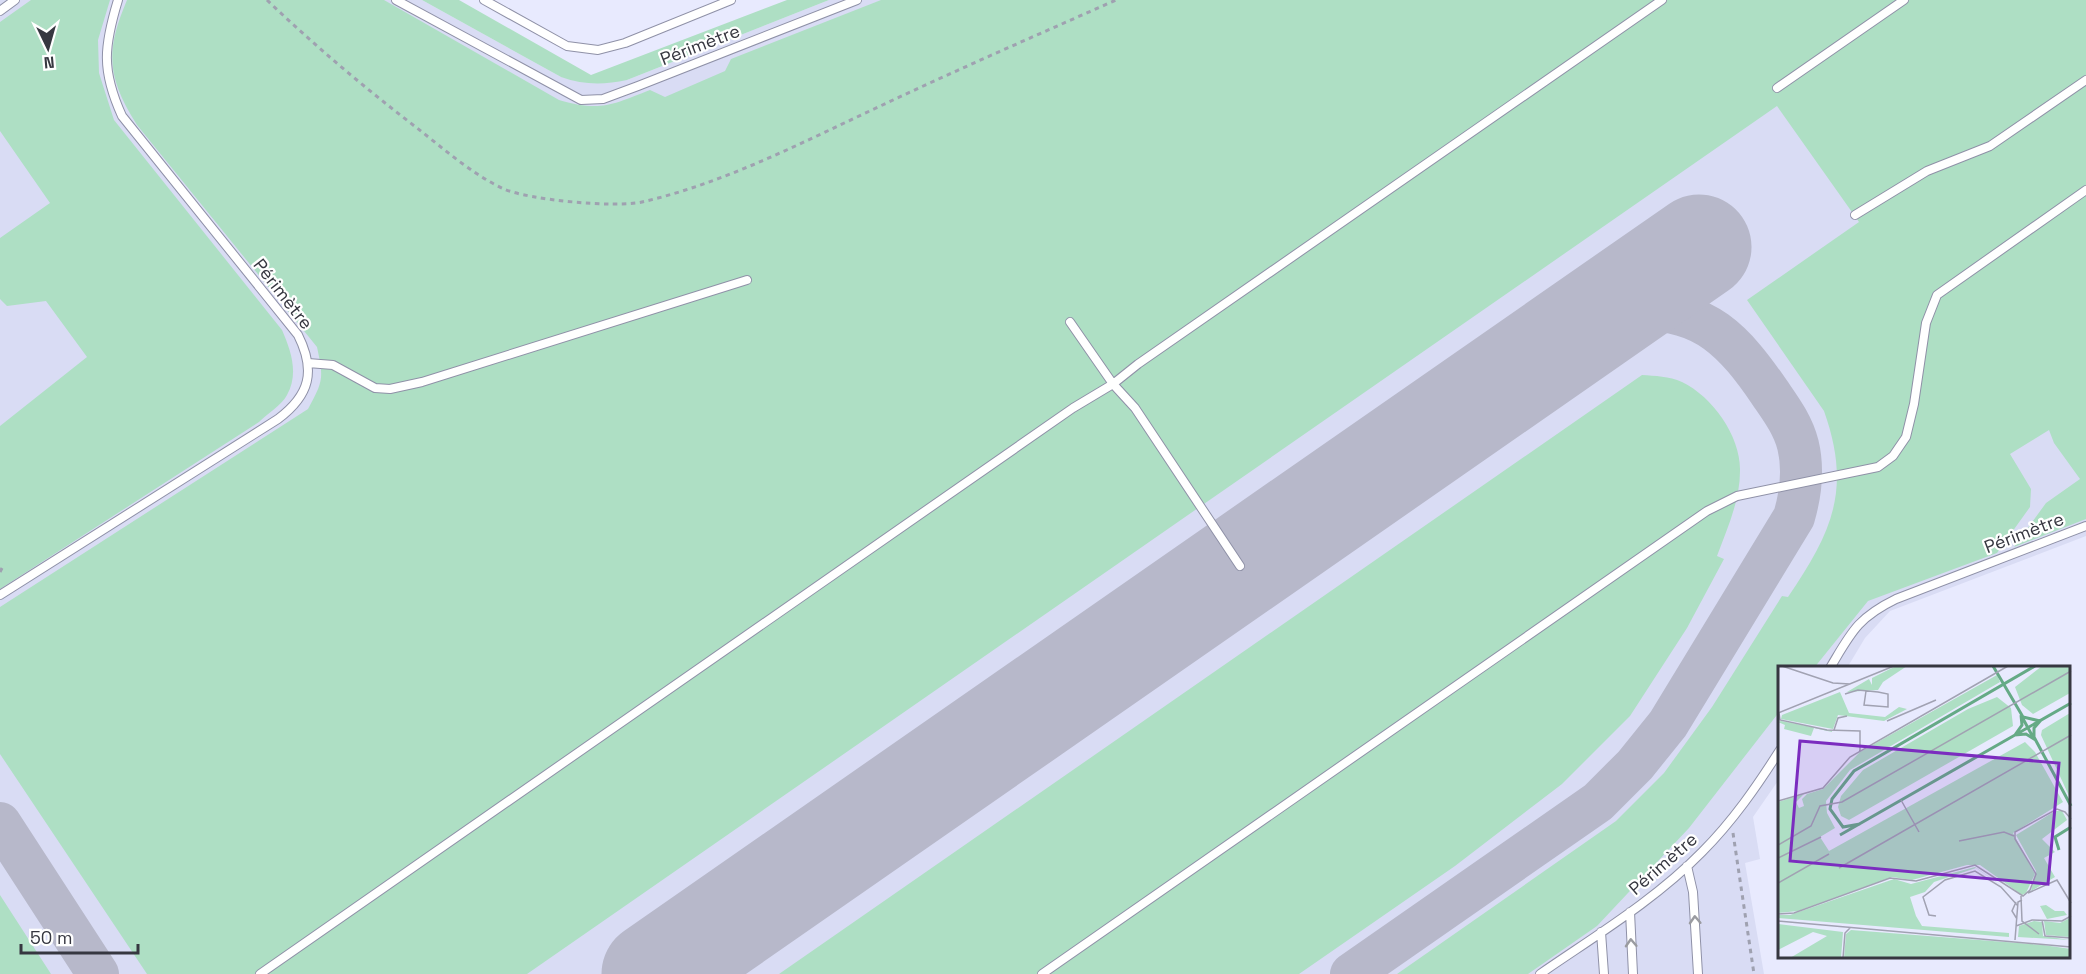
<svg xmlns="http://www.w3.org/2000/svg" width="2086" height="974" font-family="'Space Grotesk',sans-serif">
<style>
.built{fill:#d9dcf4}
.green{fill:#aedfc4}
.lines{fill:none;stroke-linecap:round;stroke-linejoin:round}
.taxiway{stroke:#b7b8ca;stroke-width:42}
.runway{stroke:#b7b8ca;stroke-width:105}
.service-casing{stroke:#8f91a7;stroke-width:10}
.path{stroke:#9fa1b0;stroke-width:3;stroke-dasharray:4.5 4.5;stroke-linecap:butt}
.service{stroke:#fff;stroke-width:8}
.oneway{stroke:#9a9ba0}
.labels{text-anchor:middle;stroke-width:4.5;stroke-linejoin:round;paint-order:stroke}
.street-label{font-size:18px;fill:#363740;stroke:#fff}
.inset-river{fill:none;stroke:#65aa86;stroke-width:3}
.inset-road{fill:none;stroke:#a1a2b2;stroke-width:1.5}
.view{fill:#7b2cbf;fill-opacity:0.15;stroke:#7b2cbf;stroke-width:3}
.inset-edge{fill:none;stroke:#363740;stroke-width:3}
</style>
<rect width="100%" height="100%" fill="#e8eafe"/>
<path class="built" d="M0,0H422L561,77L627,80L829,0H2086V536L1890,611L1865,638L1847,668H1780V778L1753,817L1760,859L1745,863L1764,974H0Z"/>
<path class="green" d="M31,0H110L98,40L99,73L114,120L282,330C291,351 299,373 287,395C282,405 267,414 259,422L0,589V426L87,357L46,301L7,306L0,299V238L50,203L0,131V22Z
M127,0H384L559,100C600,112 612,105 650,90L665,97L725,71L731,59L881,0H2086V519L2014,547L2046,503L2080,479L2054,443L2049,430L2010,454L2031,489L2030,507L1997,553L1868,601L1814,668H1780V711L1689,828L1597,926L1528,974H1397L1616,821L1664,773L1712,707L1782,596L1788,597C1832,532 1852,490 1824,411L1747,300L1859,222L1777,106L527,974H147L0,754V607L308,409C323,381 324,379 317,347L137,125C107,77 105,52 127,0Z
M422,0H459L591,75L787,0H829L627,80C603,85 584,85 561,77Z
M1642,375C1655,376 1669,376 1682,382C1713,397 1741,437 1740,471C1740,501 1727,529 1717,556L1724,559L1687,628L1630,716L1562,784L1455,866L1299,974H779Z
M0,895L51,974H0Z"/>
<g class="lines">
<path class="taxiway" d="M0,823L98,974
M1351,974L1598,802L1635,765L1668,724L1794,517C1801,493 1804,470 1798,445C1793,425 1781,409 1770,393C1735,342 1705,308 1638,310C1605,311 1575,335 1548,352"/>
<path class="runway" d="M654,974L1699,247"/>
<g class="service-casing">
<path id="service" d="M396,0L581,100L603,99L638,86L857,0
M484,0L567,46L598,50L625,43L731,0
M0,11L15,0
M1777,88L1904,0
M1855,215L1927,171L1990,146L2086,80
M1070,322L1113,384L1135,408L1240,566
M308,363L333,365L375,388L390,389L422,382L747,280
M0,595L278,419C310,395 316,371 298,335L122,116C101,70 104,46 118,0
M1830,668C1851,633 1857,618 1896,599L2086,526
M1687,866L1693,892L1698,974
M1630,912L1633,974
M1601,932L1604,974
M260,974L1073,408L1113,384L1138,364L1662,0
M1042,974L1707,511L1737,496L1878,467L1893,456L1906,437L1914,404L1926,323L1937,295L2086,190
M1540,974C1595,936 1655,900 1702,852C1733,821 1757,786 1780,750"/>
</g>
<path class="path" d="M267,0C315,46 365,88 417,128C444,149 473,175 504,189C529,200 615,208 642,202C724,183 799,144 874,109C954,71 1035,36 1116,0
M0,572L3,566
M1733,833L1754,974"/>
<use href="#service" class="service"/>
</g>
<defs><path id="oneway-chevron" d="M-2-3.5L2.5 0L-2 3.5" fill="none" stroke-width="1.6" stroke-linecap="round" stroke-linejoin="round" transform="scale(1.5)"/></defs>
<g class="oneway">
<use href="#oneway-chevron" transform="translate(1695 920) rotate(-93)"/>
<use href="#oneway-chevron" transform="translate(1631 943) rotate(-93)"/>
</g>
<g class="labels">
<g class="street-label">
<text transform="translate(700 45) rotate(-21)" y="6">Périmètre</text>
<text transform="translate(283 294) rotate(52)" y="6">Périmètre</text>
<text transform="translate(2024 533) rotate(-21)" y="6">Périmètre</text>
<text transform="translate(1663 864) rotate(-41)" y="6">Périmètre</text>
</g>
</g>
<g transform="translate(1778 666)">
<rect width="292" height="292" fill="#e8eafe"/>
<path d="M118,0H129L105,16L100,24L69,26L91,13L94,19V12ZM264,0H292V27L255,48L244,39L237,21ZM219,9L222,16L72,104L48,135L49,147L57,162L42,171L51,185L247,76L257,86L285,136L235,167L257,208L248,227L244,229L202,199H189L134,214L114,211L20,245L0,247V136L26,128L18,136L21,142L26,140L24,133L29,128L45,123L82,86ZM62,26L71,47L107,51L121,41L129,43L106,55L60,49L55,63L3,53L4,49ZM219,31L233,42L235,60L71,154L63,150L60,141L63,130L85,104L190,43ZM292,47V132L263,69L264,64ZM3,55L54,65V66L36,62L33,70L6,63L7,59L0,56ZM277,145H284L289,154L264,173L277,186L266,192L277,211L253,225L258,205L238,169ZM197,201L240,231L198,202L156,216L147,226L132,231L138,250L144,260L231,267V271L0,252V249H12L116,213L133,218ZM268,239L277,245H286L289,249L269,253L262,240ZM292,252V271L268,269L266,255L282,257ZM256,255L264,256L265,270L292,274L240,271L241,260ZM0,258L65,266L63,292H12L49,270L35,266L0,284ZM73,264L265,279L293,283L292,292H66L68,268Z" fill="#aedfc4"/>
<path class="inset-river" d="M215,0L245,51L262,55M243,49L250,62L256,73L248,68L237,69L244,59ZM263,54L256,62V71L293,140M82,158L65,161L52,143L54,133L76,105L257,0M62,169L293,37M281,184L277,171L293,161"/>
<path class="inset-road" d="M4,0L55,17L72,18M67,28L80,24L100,26L110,28V41L86,39L88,25M0,47L116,0M1,47L2,54L49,64L82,65V85M109,55L158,34M56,64L60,52L69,50M123,134L141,166M0,135L45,122L72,91L230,0M181,175L226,166L236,170M0,179L33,160L42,140L64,136L293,5M0,192L43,171M61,202L293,69M0,217L51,188M250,227L279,214L293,237M243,230L244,255L261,268M238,236L234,245L239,253M0,248L16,247L112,212L138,215L197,199L245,230L252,224L258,208L237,173V166L279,143L287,146L293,153M158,250L151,249L145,231L167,214L197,205L223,221L240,240M264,254L267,270L293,272M0,255L293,281M238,260L254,254L284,255L293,250M237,274L240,236L244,234M65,292L67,267L72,262"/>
<path class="view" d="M22,75L281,97L270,218L12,195Z"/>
<rect width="292" height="292" class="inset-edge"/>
</g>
<g transform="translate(48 48) rotate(175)" stroke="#ffffff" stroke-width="4.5" paint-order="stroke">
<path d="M0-4.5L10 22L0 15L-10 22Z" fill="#363740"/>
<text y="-9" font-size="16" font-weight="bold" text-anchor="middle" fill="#363740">N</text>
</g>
<path d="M21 944v9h117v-9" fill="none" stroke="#363740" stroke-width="3"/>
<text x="30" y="944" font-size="18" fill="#363740" stroke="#ffffff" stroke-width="4.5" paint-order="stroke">50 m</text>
</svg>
